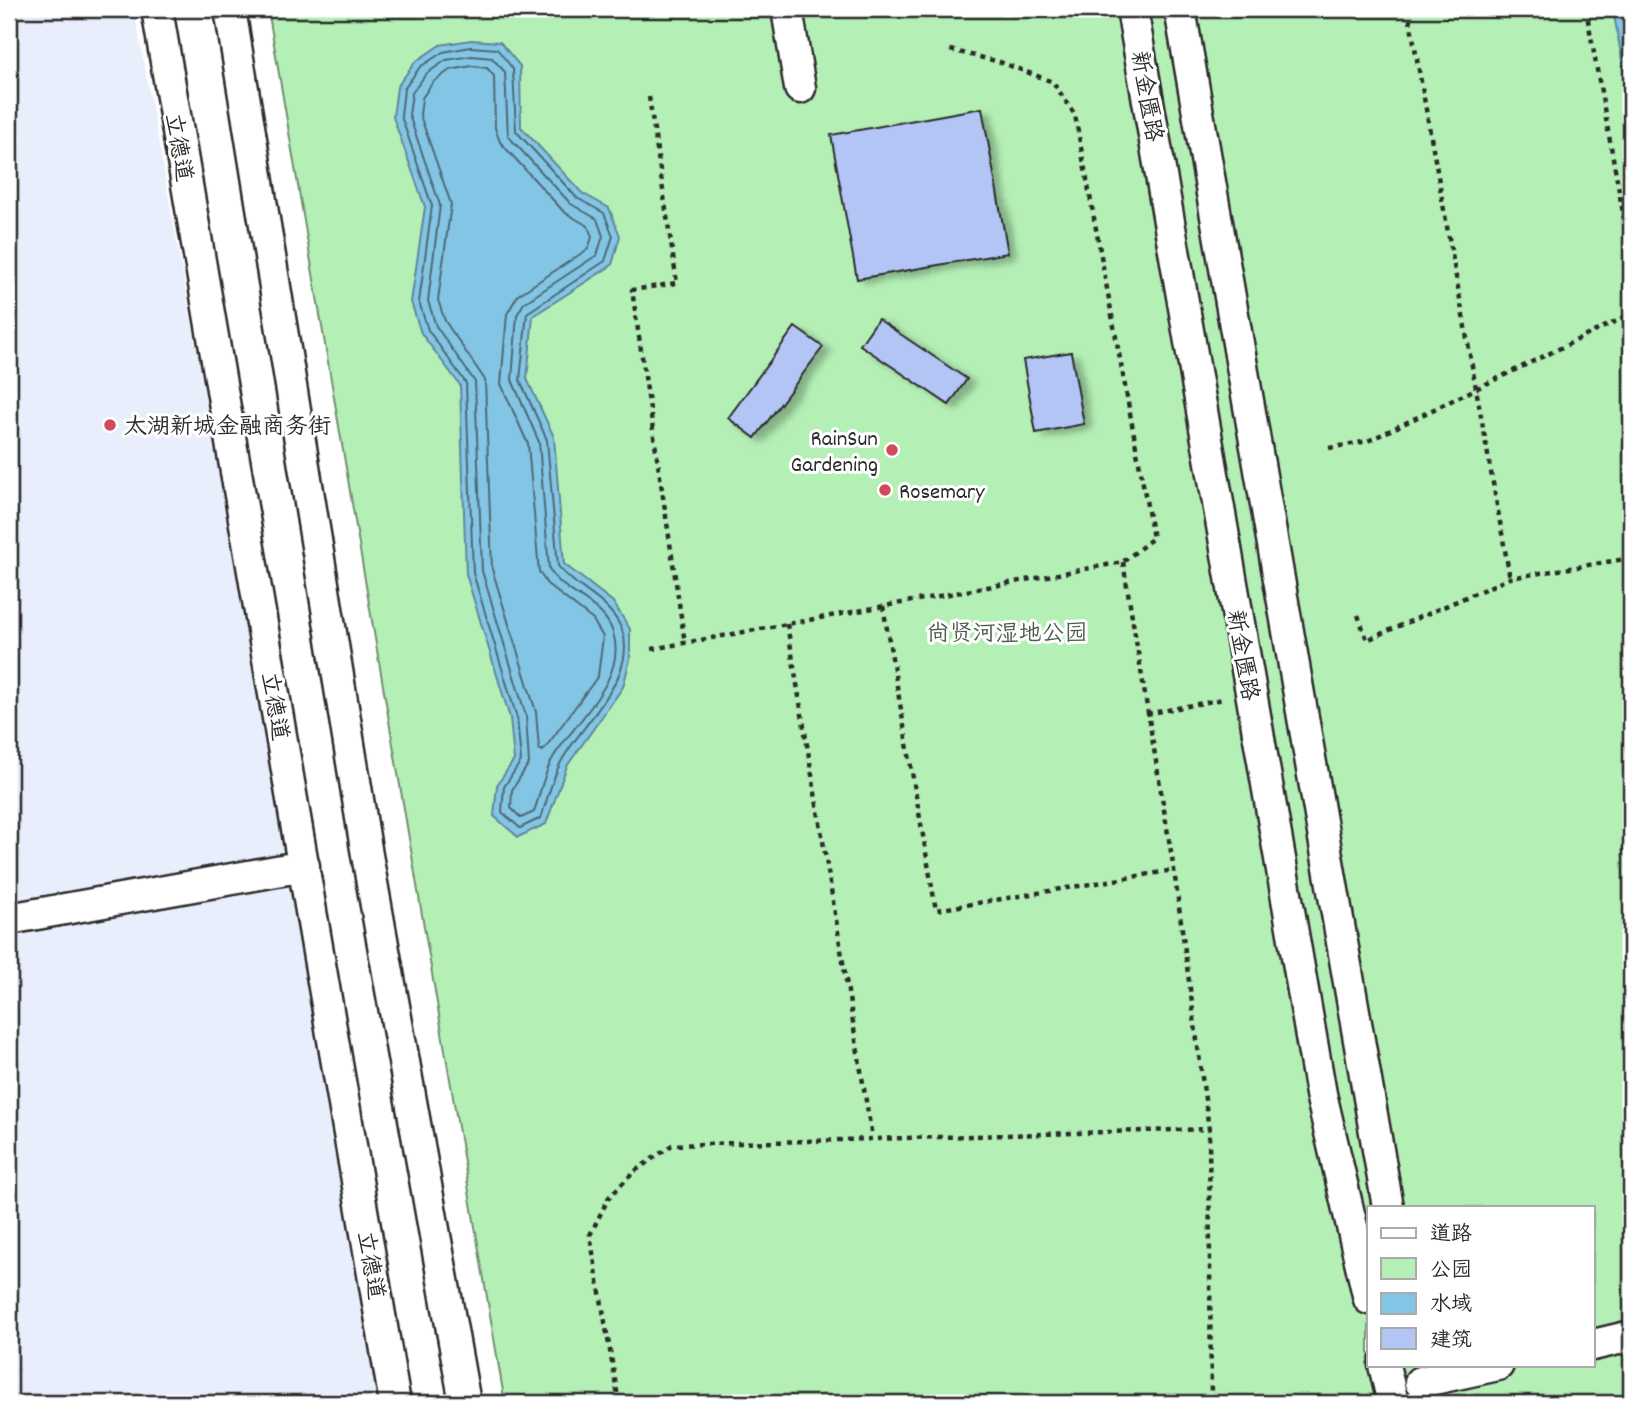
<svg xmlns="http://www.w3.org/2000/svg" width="1640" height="1412" font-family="Dekko,'LXGW WenKai TC',sans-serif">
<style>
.built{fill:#e8eefc}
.green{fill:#b4f0b6;stroke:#708e70;stroke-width:2;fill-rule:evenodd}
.water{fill:#83c5e4;stroke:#60879a;stroke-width:2}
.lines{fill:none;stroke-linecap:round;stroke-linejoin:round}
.shore{stroke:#4e6975;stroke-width:2}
.building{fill:#b3c5f5;stroke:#2b2b2b;stroke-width:2;filter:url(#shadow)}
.minor-casing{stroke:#2b2b2b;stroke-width:35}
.path{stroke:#2b2b2b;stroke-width:4.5;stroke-dasharray:5 5;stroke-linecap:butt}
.minor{stroke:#fff;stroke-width:30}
.poi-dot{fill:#d1495b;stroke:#fff;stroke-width:2.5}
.labels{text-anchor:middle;stroke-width:6;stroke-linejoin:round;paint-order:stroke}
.street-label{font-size:23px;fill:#2b2b2b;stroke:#fff}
.poi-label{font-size:23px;fill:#2b2b2b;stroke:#fff;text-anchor:start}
.park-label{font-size:23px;fill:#4d5c4e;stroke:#fff}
</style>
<defs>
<filter id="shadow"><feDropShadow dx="8" dy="4.5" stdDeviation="3.5" flood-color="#0004"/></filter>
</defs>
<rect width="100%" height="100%" fill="#fff"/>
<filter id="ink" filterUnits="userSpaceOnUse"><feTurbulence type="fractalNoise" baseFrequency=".0143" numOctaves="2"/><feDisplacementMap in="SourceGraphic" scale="14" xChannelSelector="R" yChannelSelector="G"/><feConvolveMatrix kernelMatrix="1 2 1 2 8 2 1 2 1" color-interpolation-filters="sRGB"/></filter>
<g filter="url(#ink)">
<path class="built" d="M9,9H134L287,840L381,1403H9Z"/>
<path class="green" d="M268,9H1631V1403H505ZM1369,1207H1593V1365H1369Z"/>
<path class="water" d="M1613,9H1631V111Z
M471,40L500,42L520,66L521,127L582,193L609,208L620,236L612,265L533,316L527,379L554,437L564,564L613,602L630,629V659L623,687L567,766L546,824L518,837L494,816L497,785L514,760L510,718L466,574L460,385L421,333L411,302L425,207L393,117L397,87L415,62L440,45Z"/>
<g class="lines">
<path class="shore" d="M471,47L497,49L513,69L516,131L577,198L604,213L613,236L605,261L527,313L520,380L547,440L558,566C576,590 610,599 622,630C639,677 580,725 561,762C552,779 547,800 541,818L520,828L502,812L504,787L521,761L517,718L473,573L466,383L428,330L419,302L432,206L401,116L404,89L420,67L443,52Z
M472,56L492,58L505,72L508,136L571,204L597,219L603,236L597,255L524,303L517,315L512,380L539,442L549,569C564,595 604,602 613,633C628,678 575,722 554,756C544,772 540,794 534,812L521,818L511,808L512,790L529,763L526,716L482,571L475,382L436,326L428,301L440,205L409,115L412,93L426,74L446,60Z
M472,66L487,68L494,76L495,128L500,142L564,212L588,226L592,237L588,249L518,295L507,314L501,384L528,444L539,572L547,584L593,620L603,637L598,676L543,751L539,749L536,712L492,569L485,380L445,321L438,300L451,204L420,115L422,98L433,82L450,70Z"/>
</g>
<path class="building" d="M982,108L1008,253L857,279L831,135Z
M878,319L967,379L949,405L860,345Z
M795,327L823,347L755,438L728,418Z
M1071,352L1084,424L1036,433L1023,360Z"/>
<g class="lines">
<g class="minor-casing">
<path id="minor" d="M157,9L395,1403
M230,9L367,855L465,1403
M787,9L800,88
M1132,9L1321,1094L1369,1299
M1180,9L1388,1207
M9,919L304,866
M1593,1345L1631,1336
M1384,1365L1393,1403
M1420,1382L1498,1365"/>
</g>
<path class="path" d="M1408,9L1510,578
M1586,9L1631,257
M649,97L677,283L632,290L685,643
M1329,448L1368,441L1631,314
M1123,562L1174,870L1209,1129L1211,1403
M883,606L936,910L1174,870
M1358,615L1367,640L1510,578L1631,558
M787,624L872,1137
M652,649L1123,562L1153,538L1075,115L1053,82L1000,62L946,49
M1147,714L1223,699
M619,1403L590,1235L609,1197L635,1171L672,1145L1209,1129"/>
<use href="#minor" class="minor"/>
</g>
</g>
<g class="poi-dot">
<circle cx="110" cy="425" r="7"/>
<circle cx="892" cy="450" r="7"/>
<circle cx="885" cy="490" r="7"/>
</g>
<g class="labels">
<g class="street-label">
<text transform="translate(1148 96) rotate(80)" y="8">新金匮路</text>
<text transform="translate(180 147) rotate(80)" y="8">立德道</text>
<text transform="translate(1244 655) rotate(80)" y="8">新金匮路</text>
<text transform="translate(276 706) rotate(80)" y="8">立德道</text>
<text transform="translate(372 1265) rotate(80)" y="8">立德道</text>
</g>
<g class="poi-label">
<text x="124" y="433">太湖新城金融商务街</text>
<text x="878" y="445" text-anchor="end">RainSun<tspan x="878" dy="26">Gardening</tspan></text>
<text x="899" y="498">Rosemary</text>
</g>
<g class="park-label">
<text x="1007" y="640">尚贤河湿地公园</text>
</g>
</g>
<rect width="1640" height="1412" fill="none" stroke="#fff" stroke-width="35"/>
<rect x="18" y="18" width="1605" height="1377" fill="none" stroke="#2b2b2b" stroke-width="2.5" filter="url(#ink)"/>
<rect x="1367" y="1206" width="228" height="161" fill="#ffffff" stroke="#aaaaaa" stroke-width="2"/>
<rect x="1381" y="1228" width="35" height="10" fill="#ffffff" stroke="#aaaaaa" stroke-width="2"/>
<text x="1430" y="1240" font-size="21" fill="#2b2b2b">道路</text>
<rect x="1381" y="1258" width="35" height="21" fill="#b4f0b6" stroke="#aaaaaa" stroke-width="2"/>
<text x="1430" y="1276" font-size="21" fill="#2b2b2b">公园</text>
<rect x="1381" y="1293" width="35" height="21" fill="#83c5e4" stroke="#aaaaaa" stroke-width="2"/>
<text x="1430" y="1310" font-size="21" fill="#2b2b2b">水域</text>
<rect x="1381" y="1328" width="35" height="21" fill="#b3c5f5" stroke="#aaaaaa" stroke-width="2"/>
<text x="1430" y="1346" font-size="21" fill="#2b2b2b">建筑</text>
</svg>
